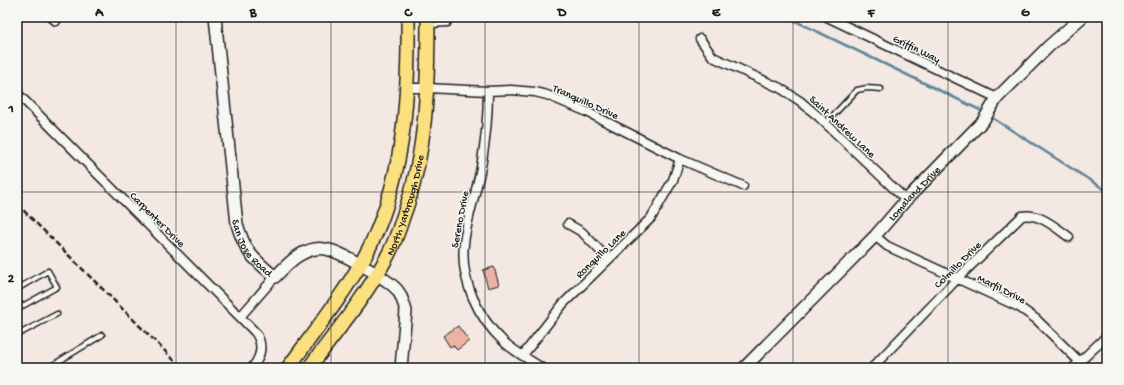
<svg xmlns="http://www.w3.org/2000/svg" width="1124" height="385" font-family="'Gochi Hand',sans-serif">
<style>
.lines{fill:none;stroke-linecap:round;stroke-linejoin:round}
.stream{stroke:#5e8698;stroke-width:2.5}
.building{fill:#ecb3a4;stroke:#1c1c1c}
.lane-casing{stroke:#1c1c1c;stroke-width:7}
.street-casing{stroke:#1c1c1c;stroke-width:11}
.secondary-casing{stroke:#1c1c1c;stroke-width:14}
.primary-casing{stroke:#1c1c1c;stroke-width:16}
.lane{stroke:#f6f6f2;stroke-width:4}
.street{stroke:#f6f6f2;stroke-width:8}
.secondary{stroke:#f6f6f2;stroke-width:11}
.primary{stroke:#fbe080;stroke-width:13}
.rail{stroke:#1c1c1c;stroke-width:2.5;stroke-dasharray:6 3;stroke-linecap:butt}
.grid{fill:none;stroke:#1c1c1c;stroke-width:1;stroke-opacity:0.55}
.labels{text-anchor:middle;stroke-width:3;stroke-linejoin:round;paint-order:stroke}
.street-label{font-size:11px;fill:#1c1c1c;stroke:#f6f6f2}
.neatline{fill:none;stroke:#1c1c1c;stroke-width:1.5}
.grid-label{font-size:13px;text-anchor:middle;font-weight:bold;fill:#1c1c1c}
</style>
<rect width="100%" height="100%" fill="#f4e9e2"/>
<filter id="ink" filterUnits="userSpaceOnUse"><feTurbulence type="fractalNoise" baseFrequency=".025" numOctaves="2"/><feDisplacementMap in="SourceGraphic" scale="8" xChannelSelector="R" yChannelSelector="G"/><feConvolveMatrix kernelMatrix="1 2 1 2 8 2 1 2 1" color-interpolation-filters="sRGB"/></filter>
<g filter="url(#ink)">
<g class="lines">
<path class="stream" d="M787,17L980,110
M994,119L1107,191"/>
</g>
<path class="building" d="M494,267L499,285L488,288L483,270Z
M458,326L469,341L457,350L453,345L450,347L443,336Z"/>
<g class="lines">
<g class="lane-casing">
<path id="lane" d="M430,25L448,24L451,17
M826,123L857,90L867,88L881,89
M17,289L48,271L57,287L17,309
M17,335L57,314
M48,368L102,335"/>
</g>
<g class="street-casing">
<path id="street" d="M51,17L56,21
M827,17L997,98
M700,39L713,57L780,88L800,101L819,117L906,200
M407,88H427L488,91L511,90L535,92L547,95L585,111L680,159L743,186
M488,91C488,114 486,137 482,161C478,189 467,216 464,244C460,280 478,318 504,342C515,352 530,360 542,368
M17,93L255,332C264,344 261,357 252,368
M568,224L582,232L608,259
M875,236L887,246L1019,307L1036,319L1086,368
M240,317L275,277
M523,355L563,304L651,218L673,180L680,159
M872,368L958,278L1022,216C1040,213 1055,227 1069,237
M1073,368L1107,336"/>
</g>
<g class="secondary-casing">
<g id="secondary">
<path id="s1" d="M215,17L237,224C246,254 252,257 275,277C287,265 298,252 315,249C321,248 327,249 333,251C347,256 390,280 398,291C402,297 404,304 406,311L401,368"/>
<path id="s2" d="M744,368L875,236L906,200L983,121L997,98L1049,46L1082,17"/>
</g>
</g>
<g class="primary-casing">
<g id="primary">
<path d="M288,368C314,332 342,297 364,258C404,184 409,100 408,17"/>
<path id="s3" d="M309,368C336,332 366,296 387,257C394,244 399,230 403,217C427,153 428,85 428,17"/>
</g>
</g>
<use href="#lane" class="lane"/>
<use href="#street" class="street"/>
<use href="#secondary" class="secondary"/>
<use href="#primary" class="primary"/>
<path class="rail" d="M17,204L182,368"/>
</g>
</g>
<path class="grid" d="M176,17V368M331,17V368M485,17V368M639,17V368M793,17V368M948,17V368M17,192H1107"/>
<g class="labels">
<g class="street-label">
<text transform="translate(917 48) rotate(26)" y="4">Griffin Way</text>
<text transform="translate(586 101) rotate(24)" y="4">Tranquillo Drive</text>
<text transform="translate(843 126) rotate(43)" y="4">Saint Andrew Lane</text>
<text dy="4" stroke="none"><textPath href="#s2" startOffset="244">Lomaland Drive</textPath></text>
<text dy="4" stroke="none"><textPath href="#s3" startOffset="191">North Yarbrough Drive</textPath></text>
<text transform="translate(158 219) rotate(45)" y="4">Carpenter Drive</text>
<text transform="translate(459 219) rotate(-79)" y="4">Sereno Drive</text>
<text dy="4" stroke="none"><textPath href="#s1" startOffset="237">San Jose Road</textPath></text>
<text transform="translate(600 253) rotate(-44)" y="4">Ronquillo Lane</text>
<text transform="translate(957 264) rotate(-45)" y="4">Colmillo Drive</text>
<text transform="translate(1002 288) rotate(27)" y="4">Marfil Drive</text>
</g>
</g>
<rect width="1124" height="385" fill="none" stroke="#f6f6f2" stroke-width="44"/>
<rect x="22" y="22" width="1080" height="341" class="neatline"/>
<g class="grid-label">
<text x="99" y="16">A</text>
<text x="253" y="16">B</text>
<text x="408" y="16">C</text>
<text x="562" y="16">D</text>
<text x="716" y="16">E</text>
<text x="871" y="16">F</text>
<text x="1025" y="16">G</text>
<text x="11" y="112">1</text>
<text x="11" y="282">2</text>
</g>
</svg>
